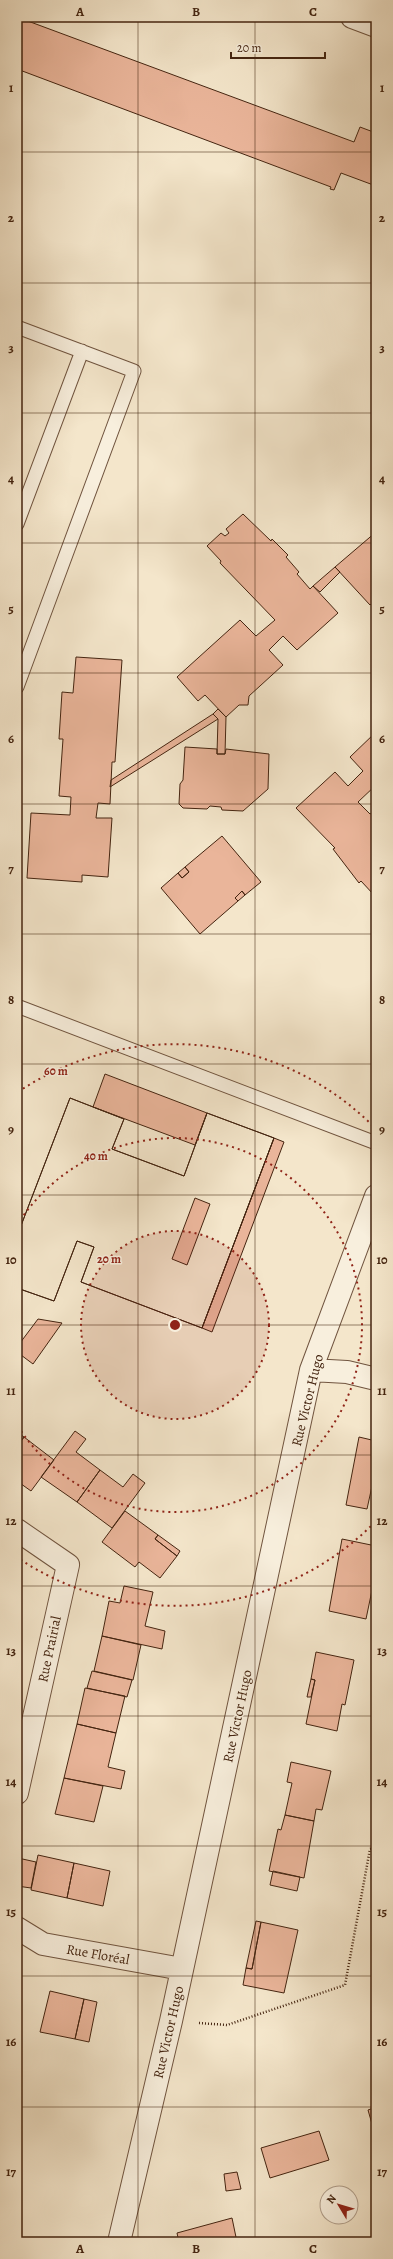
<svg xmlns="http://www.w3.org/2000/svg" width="393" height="2259" font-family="Alegreya,serif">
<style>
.building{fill:#eab59a;stroke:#442410;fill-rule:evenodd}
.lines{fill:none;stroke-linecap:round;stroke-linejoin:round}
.lane-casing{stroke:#70543f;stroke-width:15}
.street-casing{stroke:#70543f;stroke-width:24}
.path{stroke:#442410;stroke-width:2.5;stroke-dasharray:1 2;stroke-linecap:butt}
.lane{stroke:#f8efdd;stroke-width:13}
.street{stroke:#f8efdd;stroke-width:22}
.grid{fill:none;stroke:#442410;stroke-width:1;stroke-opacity:0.55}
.ring{fill:none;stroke:#8f2418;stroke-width:2;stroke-dasharray:2 4}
.labels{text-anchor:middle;stroke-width:3;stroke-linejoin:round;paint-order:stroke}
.street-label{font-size:14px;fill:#442410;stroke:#f8efdd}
.centre{fill:#8f2418;stroke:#f8efdd;stroke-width:2}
.ring-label{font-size:12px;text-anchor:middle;font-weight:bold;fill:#8f2418;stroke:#f8efdd;stroke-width:3;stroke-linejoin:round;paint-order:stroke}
.neatline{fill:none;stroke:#442410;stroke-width:1.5}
.grid-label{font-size:13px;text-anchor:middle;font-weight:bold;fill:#442410}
</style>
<rect width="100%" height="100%" fill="#f4e6cb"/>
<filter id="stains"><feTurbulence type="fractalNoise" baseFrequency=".005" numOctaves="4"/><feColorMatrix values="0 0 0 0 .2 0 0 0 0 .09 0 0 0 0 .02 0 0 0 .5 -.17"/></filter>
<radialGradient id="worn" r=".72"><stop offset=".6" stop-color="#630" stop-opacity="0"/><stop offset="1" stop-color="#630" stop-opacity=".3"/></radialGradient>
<path class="building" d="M17,17L354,142L360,127L376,133V186L341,173L334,190L330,189L331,187L17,69Z
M243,514L271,541L272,539L288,555L286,557L299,572L297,574L310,589L313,586L338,613L297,650L283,636L269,650L283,665L249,696L248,705H239L226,717L205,695L198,701L177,677L240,620L256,636L275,620L220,563L221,561L207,546L221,533L225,536L229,533L226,529Z
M376,532V600L370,605L335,567Z
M335,567L340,572L320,592L313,586Z
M76,657L122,660L115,762H112L110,804L98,803L96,818H112L108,877L82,875V882L27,878L31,813L70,815L71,797L59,796L63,739H59L62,692L73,693Z
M218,709L226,717L225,754H217L218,719L213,714Z
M213,714L218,719L110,787L111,780Z
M376,732V785L358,802L370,814L372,813L376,818V894L374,895L361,881L359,883L333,849L335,848L296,808L335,772L348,786L363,771L350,757Z
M185,747L217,749V754H225L226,749L269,754L268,789L243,811L222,810L221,807L210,806L207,809L183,808L179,804L180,784L183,780Z
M222,836L261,882L245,895L242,891L235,898L238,901L200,934L161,888L178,873L182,878L189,872L185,867Z
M185,867L189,872L182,878L178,873Z
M242,891L245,895L238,901L235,898Z
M105,1074L207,1113L195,1145L93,1107Z
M70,1098L124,1119L112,1149L184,1176L207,1113L274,1138L202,1328L81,1282L94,1247L77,1241L54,1301L17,1288V1236ZM195,1198L210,1204L187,1265L172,1259Z
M70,1098L124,1119L112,1149L184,1176L207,1113L274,1138L202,1328L81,1282L94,1247L77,1241L54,1301L17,1288V1236Z
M274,1138L284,1142L212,1332L202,1328Z
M38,1319L62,1323L33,1364L17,1352V1347Z
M75,1431L86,1439L76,1452L100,1470L77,1502L41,1477Z
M17,1432L24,1437L17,1447Z
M24,1437L54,1460L31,1491L17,1481V1447Z
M359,1437L376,1441V1478L374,1477L367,1509L346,1505Z
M100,1470L123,1487L133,1474L145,1483L112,1528L77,1502Z
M125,1511L158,1535L155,1539L177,1556L160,1578L139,1562L135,1567L102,1542Z
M158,1535L180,1551L177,1556L155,1539Z
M342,1539L376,1546V1571L366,1619L329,1611Z
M124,1586L153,1592L145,1626L165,1631L162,1649L102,1636L109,1601L120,1603Z
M102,1636L141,1645L133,1680L94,1671Z
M316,1652L354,1660L345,1705L342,1704L337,1731L306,1724L315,1680L311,1679Z
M92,1671L132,1680L127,1697L87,1688Z
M311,1679L315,1680L311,1697H307Z
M85,1688L125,1696L116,1733L77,1724Z
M77,1724L116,1733L108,1767L125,1771L121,1789L64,1778Z
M291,1762L331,1771L322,1810L316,1809L314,1821L285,1815L292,1783L287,1782Z
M64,1778L103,1786L94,1822L55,1814Z
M285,1815L314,1821L304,1878L269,1871L278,1829L281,1830Z
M38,1855L74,1863L67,1898L31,1890Z
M18,1858L36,1862L31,1888L17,1886Z
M74,1863L110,1871L103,1906L67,1898Z
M273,1871L300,1877L297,1891L270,1885Z
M256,1921L261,1922L252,1969L246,1968Z
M261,1922L298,1930L284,1993L243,1985L246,1968L252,1969Z
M50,1991L84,1999L75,2039L40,2032Z
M84,1999L97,2002L89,2042L75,2039Z
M376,2107V2138L368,2110Z
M319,2131L329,2160L270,2178L261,2148Z
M237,2172L241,2189L226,2191L224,2174Z
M232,2218L237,2242H179L177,2233Z"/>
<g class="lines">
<g class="lane-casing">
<path id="lane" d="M17,327L134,371L17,687
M17,524L82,351
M17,1006L376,1143"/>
</g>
<g class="street-casing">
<path id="street" d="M352,17L376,26
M311,1370L347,1372L376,1379
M17,1530L68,1565L17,1793
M17,1928L43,1944L182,1969
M119,2242L171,2021L311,1370L376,1196"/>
</g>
<path class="path" d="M199,2023L227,2025L345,1985L370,1849L376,1847"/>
<use href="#lane" class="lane"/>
<use href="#street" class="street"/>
</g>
<path class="grid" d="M138,17V2242M255,17V2242M17,152H376M17,283H376M17,413H376M17,543H376M17,673H376M17,804H376M17,934H376M17,1064H376M17,1195H376M17,1325H376M17,1455H376M17,1586H376M17,1716H376M17,1846H376M17,1976H376M17,2107H376"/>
<circle cx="175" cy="1325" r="94" fill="#8f2418" fill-opacity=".12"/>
<g class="ring">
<circle cx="175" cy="1325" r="94"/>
<path d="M17 1225A187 187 0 1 1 17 1425"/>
<path d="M375 1522A281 281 0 0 1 18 1558M18 1092A281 281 0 0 1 375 1128"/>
</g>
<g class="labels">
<g class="street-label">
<text transform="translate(307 1400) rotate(-76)" y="5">Rue Victor Hugo</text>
<text transform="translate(49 1649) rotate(-78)" y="5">Rue Prairial</text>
<text transform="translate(237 1716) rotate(-78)" y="5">Rue Victor Hugo</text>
<text transform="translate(98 1954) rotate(10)" y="5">Rue Floréal</text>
<text transform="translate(168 2032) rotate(-77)" y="5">Rue Victor Hugo</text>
</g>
</g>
<circle cx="175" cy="1325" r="6" class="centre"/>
<g class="ring-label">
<text x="56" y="1075">60 m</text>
<text x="96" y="1160">40 m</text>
<text x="109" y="1263">20 m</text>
</g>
<rect width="393" height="2259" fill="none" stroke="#f4e6cb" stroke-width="44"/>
<g transform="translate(339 2205) rotate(308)"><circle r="19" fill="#f8efdd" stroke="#b09e8b"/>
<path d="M0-3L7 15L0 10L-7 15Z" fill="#8f2418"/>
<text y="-6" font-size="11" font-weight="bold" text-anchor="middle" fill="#442410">N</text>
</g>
<path d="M231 52v6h94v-6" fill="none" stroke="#442410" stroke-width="2"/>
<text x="237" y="52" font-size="12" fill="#442410" stroke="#f8efdd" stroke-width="3" paint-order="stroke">20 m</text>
<rect x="22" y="22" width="349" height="2215" class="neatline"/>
<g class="grid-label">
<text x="80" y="16">A</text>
<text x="196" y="16">B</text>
<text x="313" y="16">C</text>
<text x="11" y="92">1</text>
<text x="382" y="92">1</text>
<text x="11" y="222">2</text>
<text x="382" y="222">2</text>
<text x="11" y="352">3</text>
<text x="382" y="352">3</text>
<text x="11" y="483">4</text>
<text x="382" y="483">4</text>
<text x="11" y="613">5</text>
<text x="382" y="613">5</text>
<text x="11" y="743">6</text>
<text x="382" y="743">6</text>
<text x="11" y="873">7</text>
<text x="382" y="873">7</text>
<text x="11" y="1004">8</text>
<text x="382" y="1004">8</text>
<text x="11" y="1134">9</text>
<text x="382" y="1134">9</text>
<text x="11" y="1264">10</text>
<text x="382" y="1264">10</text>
<text x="11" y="1395">11</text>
<text x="382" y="1395">11</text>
<text x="11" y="1525">12</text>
<text x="382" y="1525">12</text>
<text x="11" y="1655">13</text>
<text x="382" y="1655">13</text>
<text x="11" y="1786">14</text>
<text x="382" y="1786">14</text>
<text x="11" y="1916">15</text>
<text x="382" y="1916">15</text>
<text x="11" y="2046">16</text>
<text x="382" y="2046">16</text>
<text x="11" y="2176">17</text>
<text x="382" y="2176">17</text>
<text x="80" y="2253">A</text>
<text x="196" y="2253">B</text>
<text x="313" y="2253">C</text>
</g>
<rect width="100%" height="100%" filter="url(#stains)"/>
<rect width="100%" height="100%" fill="url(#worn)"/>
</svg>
